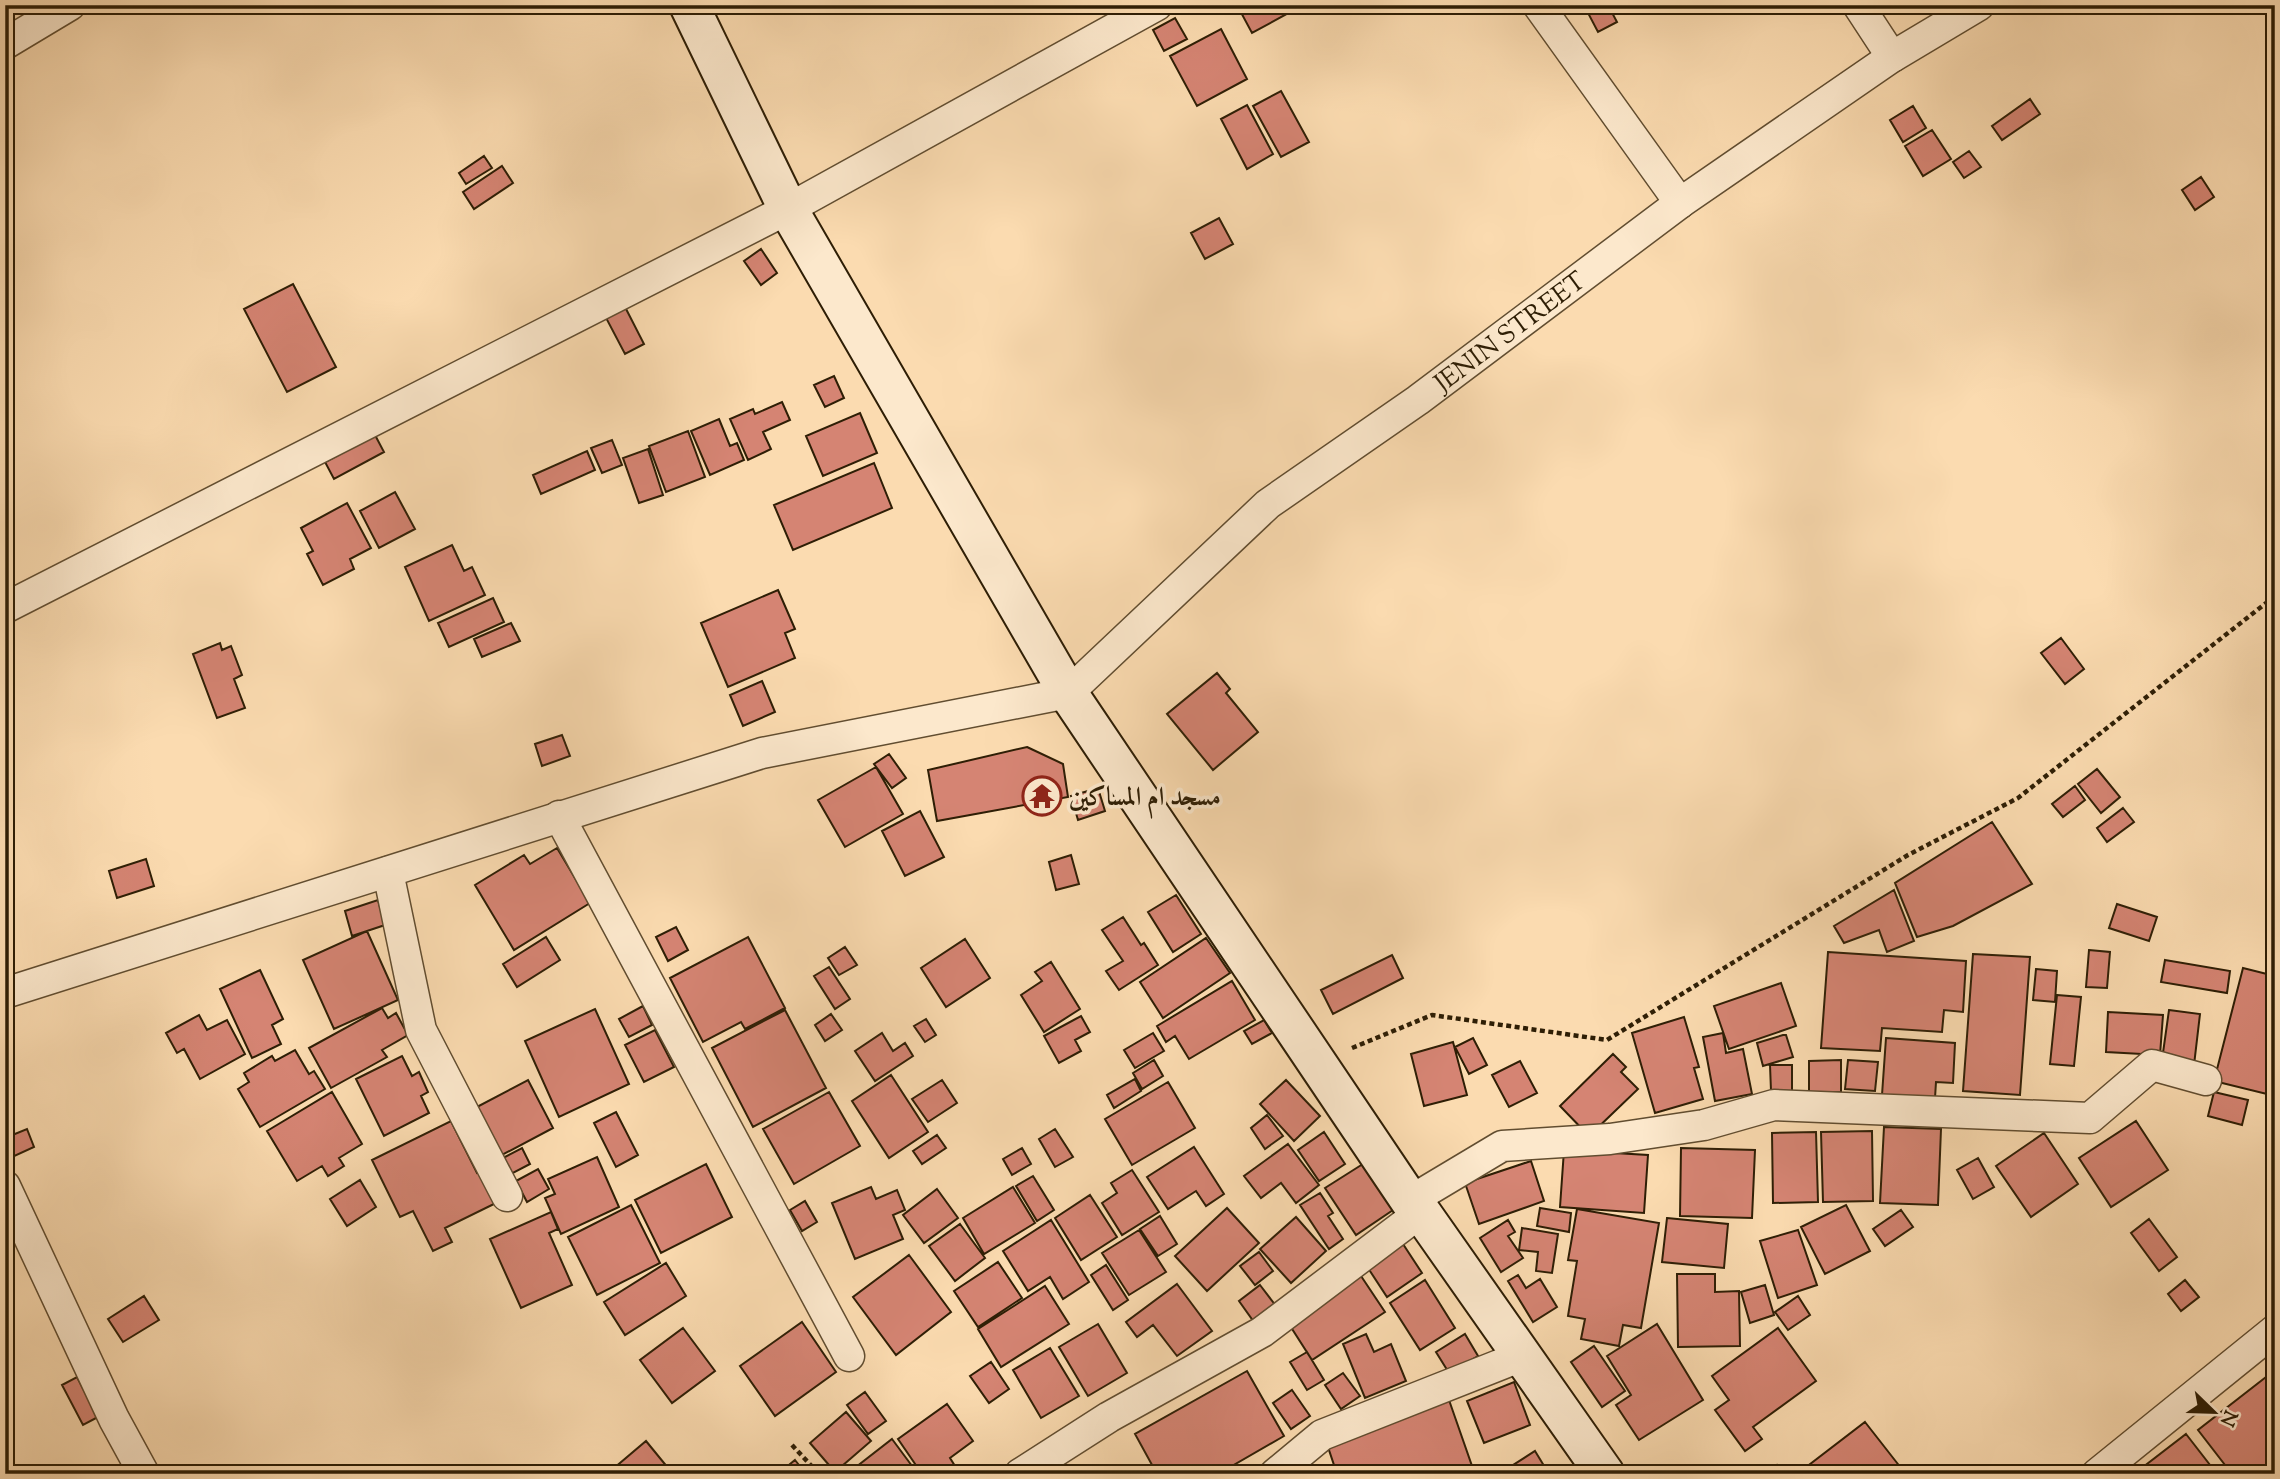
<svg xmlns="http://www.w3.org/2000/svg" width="2280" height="1479" font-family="'Sorts Mill Goudy',Amiri,serif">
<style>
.building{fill:#d58473;stroke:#2e1e05;stroke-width:2}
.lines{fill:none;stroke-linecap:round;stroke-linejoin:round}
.street-casing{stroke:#614d30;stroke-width:33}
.secondary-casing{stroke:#2e1e05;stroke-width:42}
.path{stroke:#2e1e05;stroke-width:4.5;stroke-dasharray:5 3.5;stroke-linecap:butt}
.street{stroke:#fce8cc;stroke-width:30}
.secondary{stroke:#fce8cc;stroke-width:38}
.labels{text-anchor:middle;stroke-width:7;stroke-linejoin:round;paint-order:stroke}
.street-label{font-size:26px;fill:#2e1e05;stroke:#fce8cc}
.poi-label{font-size:26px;font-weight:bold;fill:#2e1e05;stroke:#fce8cc;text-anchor:start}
</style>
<rect width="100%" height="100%" fill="#fbdbb0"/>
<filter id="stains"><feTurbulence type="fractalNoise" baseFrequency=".00286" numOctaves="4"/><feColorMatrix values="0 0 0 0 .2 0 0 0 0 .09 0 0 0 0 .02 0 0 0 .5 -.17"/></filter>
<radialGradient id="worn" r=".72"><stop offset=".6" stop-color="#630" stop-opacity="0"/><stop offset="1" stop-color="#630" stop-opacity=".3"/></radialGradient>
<path class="building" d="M1237,5H1303L1252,33Z
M1602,5H1608L1617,22L1598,32L1588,13Z
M1175,18L1187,39L1164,51L1153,30Z
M1221,29L1247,79L1197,106L1170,56Z
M1281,91L1309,142L1281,157L1253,106Z
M2030,99L2040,114L2002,140L1992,126Z
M1247,105L1273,154L1247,169L1221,119Z
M1913,106L1926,128L1903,142L1890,120Z
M1932,130L1951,159L1923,176L1905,146Z
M1969,151L1981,167L1964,178L1953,162Z
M484,156L492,168L466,184L459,173Z
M502,166L513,183L474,209L463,192Z
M2201,177L2214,197L2195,210L2182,190Z
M1219,218L1233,244L1205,259L1191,233Z
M761,249L777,273L761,285L744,261Z
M293,284L336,367L287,392L244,309Z
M623,303L644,344L625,354L604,314Z
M834,376L844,398L825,407L814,385Z
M782,402L790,420L763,432L771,449L748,460L730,419L753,409L755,414Z
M860,413L877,453L823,476L806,436Z
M719,419L730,446L737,443L744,460L710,475L691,431Z
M688,431L705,477L666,492L649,446Z
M375,435L384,452L334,479L325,462Z
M612,440L622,465L602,473L591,448Z
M648,449L663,495L639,503L623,458Z
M587,451L595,470L541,494L533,475Z
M874,463L892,508L793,550L774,505Z
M395,492L415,529L379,548L360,511Z
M347,503L371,548L350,559L354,569L323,585L307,554L313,551L301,528Z
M452,545L464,571L472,567L485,595L429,621L405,567Z
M778,590L795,629L785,633L795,658L728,687L701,623Z
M493,598L504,622L449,647L438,623Z
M511,623L520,641L482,657L474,639Z
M2061,638L2084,669L2065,684L2041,653Z
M220,643L222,650L231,646L242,675L234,679L245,708L217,718L193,654Z
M1217,673L1230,689L1226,693L1258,732L1213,770L1167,714Z
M762,681L775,712L743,726L730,695Z
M562,735L570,756L542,766L535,744Z
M1027,747L1063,764L1068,797L937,821L928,770Z
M889,754L906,778L892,788L874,764Z
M876,767L903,814L845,847L818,800Z
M2097,769L2120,797L2101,813L2078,784Z
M2075,786L2085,800L2063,817L2052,804Z
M1098,788L1105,811L1078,820L1071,796Z
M2123,808L2134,822L2107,842L2097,828Z
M920,811L944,857L905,876L882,831Z
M1992,822L2032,884L1953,926L1917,937L1895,883Z
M557,848L590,903L514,950L475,885L524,855L530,864Z
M1071,855L1079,884L1056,890L1049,862Z
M146,859L154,886L117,898L109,871Z
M1894,890L1914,941L1887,952L1879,930L1844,943L1834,926Z
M1176,895L1201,934L1173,952L1148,912Z
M378,900L385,925L352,936L345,911Z
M2117,904L2157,917L2149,941L2109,928Z
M1123,917L1141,945L1144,943L1158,965L1119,990L1106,971L1123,961L1102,930Z
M676,927L688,950L668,961L656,937Z
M367,931L398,1000L334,1029L303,960Z
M546,937L560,960L517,987L503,964Z
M748,937L785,1008L745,1029L741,1022L703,1042L670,978Z
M1206,938L1230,973L1163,1018L1140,982Z
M965,939L990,978L946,1007L921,968Z
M845,947L857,965L839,975L828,958Z
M2089,950L2110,952L2107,988L2086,987Z
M1828,952L1966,961L1963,1012L1944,1010L1942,1032L1882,1028L1880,1051L1821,1048Z
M1973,954L2030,957L2020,1095L1963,1091Z
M1392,955L1403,978L1333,1014L1321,990Z
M2165,960L2230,971L2227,993L2161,982Z
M1051,962L1080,1009L1044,1032L1021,995L1042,981L1035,972Z
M829,967L850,999L835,1009L814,976Z
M2243,968L2275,976V1096L2214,1081Z
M2036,969L2057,971L2055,1002L2033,1000Z
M260,970L283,1019L272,1025L281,1044L252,1058L220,989Z
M1232,981L1255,1020L1189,1059L1175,1036L1166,1042L1157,1026Z
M1781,983L1796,1026L1729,1049L1714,1006Z
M2057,995L2081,997L2074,1066L2050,1064Z
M643,1006L652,1025L629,1037L619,1019Z
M382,1008L388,1018L396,1013L408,1035L382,1050L387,1057L331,1088L309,1048Z
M595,1009L629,1084L559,1117L525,1041Z
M785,1010L826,1088L753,1127L712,1048Z
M2169,1010L2200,1014L2194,1065L2162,1060Z
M2108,1012L2163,1015L2160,1055L2106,1052Z
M831,1014L842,1030L825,1041L815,1025Z
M199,1015L207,1030L227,1020L245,1054L200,1079L184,1049L177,1053L166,1033Z
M1081,1016L1090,1032L1075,1040L1081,1051L1059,1063L1044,1036Z
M1684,1017L1699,1067L1694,1068L1703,1099L1655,1113L1632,1033Z
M926,1019L936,1035L925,1042L914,1026Z
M1264,1020L1272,1033L1252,1044L1244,1031Z
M655,1030L674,1067L644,1082L625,1045Z
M882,1033L893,1051L905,1043L913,1056L875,1081L855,1051Z
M1153,1033L1164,1051L1135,1068L1124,1050Z
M1723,1033L1726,1053L1743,1049L1752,1094L1715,1101L1703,1037Z
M1783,1035H1786L1793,1057L1763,1066L1757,1043Z
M1473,1038L1487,1065L1469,1074L1455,1047Z
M1886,1038L1955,1043L1953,1083L1936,1082L1935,1098L1882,1095Z
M1453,1042L1467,1095L1424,1106L1411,1054Z
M295,1050L309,1074L314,1071L325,1089L260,1127L238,1089L249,1082L244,1073L272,1056L275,1061Z
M1613,1054L1626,1067L1621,1072L1638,1089L1589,1136L1560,1106Z
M402,1056L412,1076L419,1072L428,1092L421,1096L429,1113L384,1136L356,1079Z
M1154,1060L1163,1076L1142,1089L1133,1073Z
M1841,1060V1092L1809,1093V1061Z
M1848,1060L1878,1062L1875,1091L1845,1089Z
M1520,1061L1537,1093L1509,1107L1492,1075Z
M1770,1065H1792V1091H1771Z
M891,1075L928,1132L889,1158L852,1101Z
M1135,1079L1141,1091L1114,1108L1107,1095Z
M528,1080L553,1128L500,1156L475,1108Z
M942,1080L957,1103L928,1122L912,1099Z
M1286,1080L1320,1116L1294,1141L1260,1104Z
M1168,1082L1195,1128L1132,1165L1105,1119Z
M332,1092L362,1144L339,1158L344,1166L328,1176L322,1166L297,1181L267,1131Z
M829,1092L860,1146L794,1184L763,1129Z
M2214,1092L2248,1100L2242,1125L2208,1116Z
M616,1112L638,1155L616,1167L594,1123Z
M1267,1115L1283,1136L1265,1149L1251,1128Z
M451,1121L477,1173L482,1171L498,1202L445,1228L452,1242L433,1251L413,1211L400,1217L372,1160Z
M2136,1121L2168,1170L2111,1207L2079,1158Z
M1884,1127L1941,1129L1938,1205L1880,1203Z
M27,1129L34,1147L10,1158L5,1148V1138Z
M1055,1129L1073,1157L1055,1167L1039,1139Z
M1872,1131L1873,1201L1823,1202L1821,1132Z
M1324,1132L1345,1164L1319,1181L1298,1150Z
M1816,1132L1818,1202L1773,1203L1772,1133Z
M2044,1133L2078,1184L2031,1217L1996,1166Z
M937,1135L946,1148L922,1164L913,1151Z
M1288,1144L1319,1185L1296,1203L1281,1183L1261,1198L1244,1176Z
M1194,1147L1224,1194L1206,1206L1196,1191L1168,1209L1147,1177Z
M522,1148L530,1164L511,1174L503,1158Z
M1022,1148L1031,1164L1012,1175L1003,1159Z
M1681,1148L1755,1150L1752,1218L1680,1216Z
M1564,1150L1648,1155L1644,1213L1560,1207Z
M597,1157L619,1207L561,1234L545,1198L555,1194L548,1179Z
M1978,1158L1994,1187L1973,1199L1957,1170Z
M1531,1161L1544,1201L1479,1224L1465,1183Z
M1366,1162L1396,1208L1356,1235L1325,1188Z
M706,1164L732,1217L661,1253L635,1200Z
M538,1169L549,1189L527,1202L516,1181Z
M1132,1170L1159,1212L1122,1235L1102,1203L1117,1193L1111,1183Z
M1033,1176L1054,1210L1037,1221L1016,1186Z
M360,1180L376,1207L347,1226L330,1199Z
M871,1187L876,1199L897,1190L905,1210L893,1215L903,1239L855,1259L832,1203Z
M1013,1187L1035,1223L984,1254L963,1218Z
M937,1189L958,1218L924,1243L903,1215Z
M1320,1193L1333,1213L1328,1216L1343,1239L1329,1249L1300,1205Z
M1090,1195L1117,1237L1081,1260L1055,1218Z
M805,1201L817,1222L802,1231L790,1210Z
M631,1205L660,1263L597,1295L568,1237Z
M1846,1205L1870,1251L1825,1274L1801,1227Z
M1227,1208L1259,1243L1207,1291L1175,1256Z
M1540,1208L1571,1213L1569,1232L1537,1226Z
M1577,1209L1659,1223L1641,1328L1623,1325L1619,1346L1581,1339L1585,1319L1568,1316L1577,1261L1568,1260Z
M1901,1210L1913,1227L1885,1246L1873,1229Z
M551,1212L558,1229L549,1233L572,1285L521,1308L490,1239Z
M1160,1216L1177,1244L1158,1256L1140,1229Z
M1296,1217L1326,1251L1291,1283L1260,1249Z
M1667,1218L1728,1224L1724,1268L1662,1262Z
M2149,1219L2177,1257L2159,1271L2131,1233Z
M1051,1220L1089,1282L1063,1299L1050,1277L1028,1291L1003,1251Z
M1508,1220L1515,1232L1508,1236L1523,1258L1501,1272L1480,1238Z
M960,1224L985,1258L955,1281L929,1246Z
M1522,1228L1558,1234L1552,1273L1536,1271L1538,1252L1519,1250Z
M1139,1230L1166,1272L1129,1295L1102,1253Z
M1798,1230L1817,1285L1778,1298L1760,1241Z
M1403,1244L1422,1273L1387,1297L1368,1268Z
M1259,1252L1273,1271L1255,1285L1240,1266Z
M909,1255L951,1312L896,1355L853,1297Z
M998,1262L1022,1298L978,1327L954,1291Z
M666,1263L686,1296L625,1335L604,1302Z
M1106,1265L1128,1300L1113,1310L1091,1275Z
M1359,1273L1385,1312L1312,1360L1287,1321Z
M1677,1274H1715V1292L1739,1291L1740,1346L1678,1347Z
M1518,1275L1526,1288L1540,1279L1557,1307L1533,1322L1508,1281Z
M1425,1280L1455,1328L1420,1350L1390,1303Z
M2185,1280L2199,1297L2181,1311L2168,1294Z
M1177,1284L1212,1331L1177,1356L1153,1325L1137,1337L1126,1322Z
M1260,1285L1276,1306L1254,1322L1239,1301Z
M1765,1285L1774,1315L1750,1323L1741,1292Z
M1045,1286L1069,1324L1001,1367L978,1329Z
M144,1296L159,1320L123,1342L108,1319Z
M1798,1296L1810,1315L1788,1330L1775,1312Z
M802,1322L836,1372L775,1416L740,1366Z
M1098,1324L1127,1373L1088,1396L1059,1347Z
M1657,1324L1703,1400L1639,1440L1616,1405L1631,1395L1607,1356Z
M683,1328L715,1371L672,1403L640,1360Z
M1778,1328L1816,1381L1753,1427L1762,1439L1745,1451L1715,1410L1729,1400L1712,1376Z
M1366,1334L1374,1352L1391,1344L1406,1381L1365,1398L1343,1344Z
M1465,1334L1478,1356L1449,1373L1436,1352Z
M1594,1346L1625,1391L1602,1407L1571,1362Z
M1050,1348L1079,1396L1041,1418L1013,1370Z
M1307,1352L1324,1380L1307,1390L1290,1362Z
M991,1362L1009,1389L989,1403L970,1376Z
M2275,1370V1474H2232L2198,1430Z
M1247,1371L1284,1436L1218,1474H1157L1135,1434Z
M1343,1373L1360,1396L1341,1409L1325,1385Z
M77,1377L98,1417L83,1425L62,1385Z
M1514,1382L1530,1425L1484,1443L1467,1401Z
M1292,1390L1310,1416L1291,1429L1273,1403Z
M865,1392L886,1421L868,1434L847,1405Z
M1449,1400L1472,1466L1450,1474H1337L1327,1444Z
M947,1404L973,1441L950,1458L955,1466L943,1474H922L898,1439Z
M846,1412L871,1441L835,1472L810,1443Z
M1865,1422L1901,1468L1894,1474H1809L1805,1468Z
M2186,1434L2217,1474H2134Z
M892,1439L915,1470L910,1474H847Z
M646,1441L673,1474H607Z
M1535,1451L1549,1474H1499Z
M795,1460L806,1474H778Z
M1777,1465L1784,1474H1766Z
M1675,1466L1681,1474H1664Z"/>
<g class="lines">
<g class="street-casing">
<g id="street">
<path d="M1538,5L1680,203"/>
<path d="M1858,5L1892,57"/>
<path d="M5,44L70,5"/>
<path d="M5,608L788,209L1157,5"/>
<path d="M559,816L849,1356"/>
<path d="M388,872L421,1030L507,1196"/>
<path id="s1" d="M5,993L762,753L1068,693L1268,504L1418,400L1680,203L1892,57L1979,5"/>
<path d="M5,1186L114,1419L144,1474"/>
<path d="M1410,1201L1502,1146L1610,1139L1704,1125L1774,1105L2090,1118L2152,1065L2206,1080"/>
<path d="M1020,1474L1109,1417L1262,1332L1421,1212"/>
<path d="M1275,1474L1322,1435L1522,1356"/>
<path d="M2097,1474L2275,1330"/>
</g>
</g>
<g class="secondary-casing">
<path id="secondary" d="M689,5L788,209L1068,693L1410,1201L1421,1212L1605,1474"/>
</g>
<path class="path" d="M1352,1048L1432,1015L1607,1040L1908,855L2018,798L2275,596
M792,1445L819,1474"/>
<use href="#street" class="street"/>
<use href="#secondary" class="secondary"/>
</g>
<defs>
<g id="temple-ring" transform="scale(2.0125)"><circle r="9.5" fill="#fce8cc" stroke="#8f2418" stroke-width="1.5"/><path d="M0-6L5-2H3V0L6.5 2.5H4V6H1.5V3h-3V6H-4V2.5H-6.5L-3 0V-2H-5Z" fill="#8f2418"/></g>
</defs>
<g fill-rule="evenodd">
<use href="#temple-ring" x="1042" y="796"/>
</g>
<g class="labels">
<g class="street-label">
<text dy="9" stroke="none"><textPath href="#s1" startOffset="1678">JENIN STREET</textPath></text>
</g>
<g class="poi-label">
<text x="1069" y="805">مسجد ام المساكين</text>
</g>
</g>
<rect width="2280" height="1479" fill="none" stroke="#fbdbb0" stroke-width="28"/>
<rect x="7" y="7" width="2266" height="1465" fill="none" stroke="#2e1e05" stroke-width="3.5"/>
<rect x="14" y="14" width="2252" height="1451" fill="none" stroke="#2e1e05" stroke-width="2"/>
<g transform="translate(2214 1412) rotate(113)" stroke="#fce8cc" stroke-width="5" paint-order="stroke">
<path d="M0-5L12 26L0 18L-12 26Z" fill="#2e1e05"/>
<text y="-10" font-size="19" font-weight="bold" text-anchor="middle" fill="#2e1e05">N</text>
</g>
<rect width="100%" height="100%" filter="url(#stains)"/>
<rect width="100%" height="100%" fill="url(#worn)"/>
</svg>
